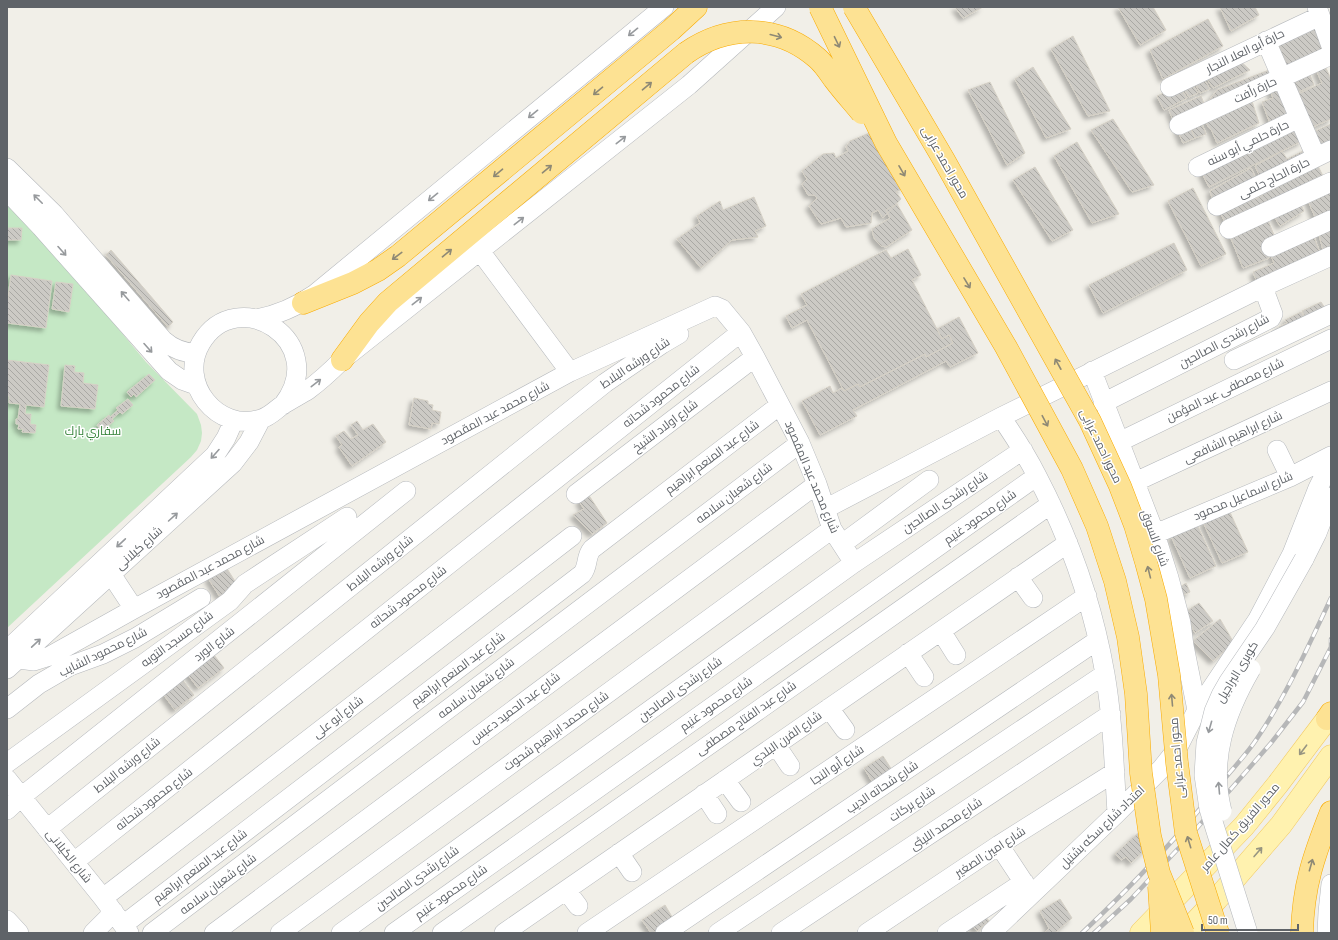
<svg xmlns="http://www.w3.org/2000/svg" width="1338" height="940" font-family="'Sofia Sans Condensed',Cairo,sans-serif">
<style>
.green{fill:#c5e8c5}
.building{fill:url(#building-back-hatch);stroke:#d6d1c6;filter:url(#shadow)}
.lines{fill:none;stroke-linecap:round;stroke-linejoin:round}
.minor-casing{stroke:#b5b8bc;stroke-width:20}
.major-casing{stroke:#f2c960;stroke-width:23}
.highway-casing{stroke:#f9ab00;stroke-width:23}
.minor{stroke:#fff;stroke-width:19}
.major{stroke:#fff2af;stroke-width:22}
.highway{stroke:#fde293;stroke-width:22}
.rail-casing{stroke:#b6b7b8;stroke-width:4.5}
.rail{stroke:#fff;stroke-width:3;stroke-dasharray:9;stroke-linecap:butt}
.minor-bridge-casing{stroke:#b5b8bc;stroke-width:20;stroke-linecap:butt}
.highway-bridge-casing{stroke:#f9ab00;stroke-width:23;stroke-linecap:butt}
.minor-bridge{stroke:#fff;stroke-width:19}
.highway-bridge{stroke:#fde293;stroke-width:22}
.oneway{stroke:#979a9d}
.oneway2{stroke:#8e8975}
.oneway3{stroke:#979581}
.labels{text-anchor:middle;stroke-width:3;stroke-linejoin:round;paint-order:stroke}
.street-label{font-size:12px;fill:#5f6368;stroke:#fff}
.park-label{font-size:12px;fill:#348238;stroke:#fff}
</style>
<defs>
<pattern id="building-back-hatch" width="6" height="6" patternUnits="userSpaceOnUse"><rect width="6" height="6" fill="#cccac5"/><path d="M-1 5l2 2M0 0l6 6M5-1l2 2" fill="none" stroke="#a9a8a4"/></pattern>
<filter id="shadow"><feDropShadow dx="-3.5" dy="3.5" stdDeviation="2" flood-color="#0004"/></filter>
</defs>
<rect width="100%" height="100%" fill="#f1efe8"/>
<path class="green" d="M7,200L66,266L146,362L197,414L201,425L202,433L201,441L197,450L191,457L7,628Z"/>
<path class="building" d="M955,7H983L963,18Z
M1118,7H1153L1166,30L1140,45Z
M1220,7H1255L1259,15L1231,31Z
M1208,19L1223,46L1163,79L1150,50Z
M1316,26L1327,51L1281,70L1279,66L1286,63L1277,42Z
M1073,36L1110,111L1088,116L1051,49Z
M1237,58L1250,70L1213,88L1205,76Z
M1325,66L1331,79V119L1310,128L1296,95L1322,83L1316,70Z
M1033,67L1071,129L1046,138L1015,79Z
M1307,67L1314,85L1291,95L1284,77Z
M1269,70L1274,78L1208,102L1217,90Z
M1202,76L1210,89L1200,93L1194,81Z
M1190,81L1198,93L1189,97L1183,87Z
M990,82L1025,153L1007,165L968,90Z
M1277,83L1291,119L1271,126L1262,102L1273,98L1268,86Z
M1179,86L1187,98L1164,110L1157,96Z
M1201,96L1207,111L1175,125L1169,110Z
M1252,101L1259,123L1217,143L1212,131L1203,120Z
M1113,119L1154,185L1132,192L1091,130Z
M1200,119L1206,134L1195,138L1189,124Z
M1189,124L1195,138L1183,143L1177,129Z
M1294,124L1302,141L1209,187L1201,171Z
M1331,124V143L1316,148L1309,134Z
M874,131L902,189L896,192L901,199L883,218L878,210L872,213L871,223L846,227L841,218L821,224L809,206L817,198L814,195H808L802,184L807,179L802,171L823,154L834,153L836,158L848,151L846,147L850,141Z
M1077,142L1119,214L1092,223L1054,156Z
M1307,149L1313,158L1262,181L1255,166L1282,151L1287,159Z
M1316,162L1325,180L1226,225L1218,207L1253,195L1255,199L1263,195L1261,191Z
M1035,167L1073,230L1052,241L1013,180Z
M1251,168L1258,183L1214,204L1210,191Z
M1331,185V218L1318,224L1306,196Z
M1193,188L1226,254L1201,266L1168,201Z
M754,197L766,226L755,231L758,237L732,240L701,268L677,239L700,223L697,216L720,201L723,210Z
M1298,198L1304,211L1280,226L1272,213Z
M897,204L912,230L886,247L881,246L874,238L872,229L890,218L886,210Z
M1266,215L1276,240L1264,245L1269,258L1243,268L1228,231Z
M1331,223V251L1324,254L1318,231Z
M7,228H22L21,240H7Z
M1312,232L1321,255L1257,282L1253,272L1274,263L1269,251Z
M1174,243L1187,270L1103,313L1089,285Z
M908,249L921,275L912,280L942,339L949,335L953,343L926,357L925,354L860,387L858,384L844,391L807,320L792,328L786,316L807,305L801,294L886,250L891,258Z
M111,250L173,322L168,327L106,255Z
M11,275L52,281L46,328L7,323V305Z
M56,282L73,284L69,312L52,309Z
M1321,302L1325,308L1320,315L1316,310L1315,311L1316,313L1306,318L1302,311Z
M1301,312L1307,323L1284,335L1279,327L1287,323L1285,320Z
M959,317L978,353L950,367L946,361L853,410L857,416L820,435L802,401L830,386L833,393L842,388L844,391L858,384L860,387L925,354L926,357L953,343L949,335L942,339L937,329Z
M7,360L49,365L44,407L26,405L25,414H31L30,424L36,425L35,433L22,432L23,429H18L19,424H16V419H18L20,404L9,403V396H7Z
M65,365L75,366L74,372L84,373L83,383L98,385L95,409L61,406Z
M149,374L155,380L136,397L134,394L131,397L127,392Z
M414,398L428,401V404L433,405L432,410L441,412L439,424L432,423L431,429L409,425Z
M128,399L133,405L122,414L120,412L112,419L114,421L102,431L97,425L109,415L110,417L118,410L116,408Z
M357,421L363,430L373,424L386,442L352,466L339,447L342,445L336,436L344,431L351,439L358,435L351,425Z
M588,494L607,523L592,534L573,515L584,509L579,501Z
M1229,510L1248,552L1222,563L1203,522Z
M1197,524L1216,566L1190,578L1171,536Z
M226,567L238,586L220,597L208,578Z
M1186,583L1190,592L1179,597L1177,589Z
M1199,603L1213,621L1195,633L1185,612Z
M1220,619L1234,643L1213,661L1193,641Z
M211,651L224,668L198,688L185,671Z
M182,679L194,695L175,710L163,694Z
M883,756L892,770L873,783L864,768Z
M1139,832L1146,849L1131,863L1126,857L1121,860L1115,854Z
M1060,899L1072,918L1055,933H1044L1049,928L1040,911Z
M665,905L674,920L653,933H651L642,920Z
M986,917L989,921L977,931L968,922Z"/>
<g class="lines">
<g class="minor-casing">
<path id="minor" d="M1317,7L1331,46
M1266,41L1316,157
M1170,87L1320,16
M1179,125L1331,55
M1198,167L1299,118
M7,168L54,214L163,340C173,349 183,353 196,353
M7,191L41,227L169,371L182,380L196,385
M1217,206L1331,150
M1229,229L1331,182
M1271,247L1331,220
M480,251L570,372
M256,319C278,315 296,307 315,294L664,7
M1234,360L1331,314
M1092,371L1155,534L1169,578L1181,623L1184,646L1197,710
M1103,403L1271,318L1273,314L1263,287L1331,256
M283,405C332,342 237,282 201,343C177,383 218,433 261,419C271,416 276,409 284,404C292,399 300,395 308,390C320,381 331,371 342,360L689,85L776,7
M1001,417C1014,436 1027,456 1037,476C1070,539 1093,605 1105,674C1113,720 1114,766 1117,813
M1119,442L1331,339
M1277,450L1290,477
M1135,482L1331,391
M576,494L755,357
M825,509L1001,417L1263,287
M1155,534L1290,477L1331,456
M842,544L929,480
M1304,559L1317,533L1331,497
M111,574L134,609
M1018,577L1033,598
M941,631L956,655
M7,650L215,455L226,438L234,420
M908,653L924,677
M19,659L34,661L50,656L134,609L570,372L715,306L722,309L741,332L755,357L800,443L817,484L832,529L854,563
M7,669L233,463L249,442L261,419
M829,708L845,730
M7,709L39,684L70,666L103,654L135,638L201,598
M776,745L790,766
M7,763L230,601L245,584L347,517
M7,779L103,898L129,933
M725,780L741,802
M704,794L717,814
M7,810L21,797L406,491
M47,829L605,383L662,344L679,334
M999,845L1030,892
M619,853L632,872
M74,862L741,332
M566,890L578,906
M103,898L572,536
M7,920L19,933
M123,925L582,574C589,566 585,557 592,549L780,405
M93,933L114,912
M152,933L800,443
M214,933L817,484
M280,933L832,529
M341,933L854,563L1023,450
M394,933L1037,476
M442,933L1051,504
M504,933L1068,543
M587,933L1087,596
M665,933L1098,640
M718,933L1105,674
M781,933L1111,714
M867,933L999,845L1115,772
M947,933L1024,882
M991,933L1117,813L1162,768L1177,749L1197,710L1258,619L1292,554L1318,488L1324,476L1331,466
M1327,933L1328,912L1331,884"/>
</g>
<g class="major-casing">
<path id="major" d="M1141,933L1244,826L1278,784L1327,719
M1185,933L1217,899L1281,825L1331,756"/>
</g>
<g class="highway-casing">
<path id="highway" d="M303,303L353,283L378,270L398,256L671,30L696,7
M342,360L369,323L388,302L686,53
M1327,719L1331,713
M1302,933C1303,886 1314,855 1331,812"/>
</g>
<use href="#minor" class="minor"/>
<use href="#major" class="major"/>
<use href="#highway" class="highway"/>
<g class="rail-casing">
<path id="rail" d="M1082,933C1132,886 1179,836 1222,782C1233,768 1246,755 1256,740C1286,696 1308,647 1331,598
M1094,933L1131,899L1190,836L1271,743L1303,702L1331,647V639"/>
</g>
<use href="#rail" class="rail"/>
<g class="minor-bridge-casing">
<path id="minor-bridge" d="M1222,811C1209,760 1225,714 1251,669
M1248,933L1209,809L1204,775L1206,743L1214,711L1221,695L1229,681L1265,628L1304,559"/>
</g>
<g class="highway-bridge-casing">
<path id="highway-bridge" d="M820,7L886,143L1006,347L1072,469L1097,526L1115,581L1128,637L1136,694L1141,773L1150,836L1159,873L1183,933
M854,7L944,160L1090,421L1120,486L1135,525L1146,562L1156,599L1169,675L1177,763L1186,833L1218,933
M686,53C728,24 778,24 817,58C824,64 829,72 834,79C843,91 853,102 862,113
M1159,886L1162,933"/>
</g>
<use href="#minor-bridge" class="minor-bridge"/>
<use href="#highway-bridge" class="highway-bridge"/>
</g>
<defs><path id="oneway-shaft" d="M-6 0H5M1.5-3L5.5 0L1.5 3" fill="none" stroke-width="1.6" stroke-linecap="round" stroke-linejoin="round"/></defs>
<g class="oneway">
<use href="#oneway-shaft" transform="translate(633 32) rotate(141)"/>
<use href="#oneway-shaft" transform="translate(533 114) rotate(141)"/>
<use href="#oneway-shaft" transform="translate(621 140) rotate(-38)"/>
<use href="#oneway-shaft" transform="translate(433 197) rotate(141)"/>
<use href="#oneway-shaft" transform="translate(38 199) rotate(-135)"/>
<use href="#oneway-shaft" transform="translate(519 221) rotate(-38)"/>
<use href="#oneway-shaft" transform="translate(62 251) rotate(48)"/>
<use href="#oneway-shaft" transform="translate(125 296) rotate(-131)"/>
<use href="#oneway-shaft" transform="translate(417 301) rotate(-38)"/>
<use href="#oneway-shaft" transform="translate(148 348) rotate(48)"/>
<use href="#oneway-shaft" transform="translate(316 383) rotate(-38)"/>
<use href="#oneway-shaft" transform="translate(215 454) rotate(132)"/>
<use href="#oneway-shaft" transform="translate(173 517) rotate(-42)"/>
<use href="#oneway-shaft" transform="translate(121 543) rotate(137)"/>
<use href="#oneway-shaft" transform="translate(36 643) rotate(-43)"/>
<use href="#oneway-shaft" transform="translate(1210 727) rotate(106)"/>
<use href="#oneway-shaft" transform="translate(1219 788) rotate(-95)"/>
</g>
<g class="oneway2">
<use href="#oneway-shaft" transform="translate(776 36) rotate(15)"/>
<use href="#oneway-shaft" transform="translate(837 42) rotate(64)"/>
<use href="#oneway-shaft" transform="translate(647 86) rotate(-40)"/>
<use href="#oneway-shaft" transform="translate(598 91) rotate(140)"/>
<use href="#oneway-shaft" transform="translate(547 169) rotate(-40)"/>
<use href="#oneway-shaft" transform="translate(902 171) rotate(60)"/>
<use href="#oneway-shaft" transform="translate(498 173) rotate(140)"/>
<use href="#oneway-shaft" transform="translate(447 253) rotate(-40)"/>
<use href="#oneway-shaft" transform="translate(397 256) rotate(143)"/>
<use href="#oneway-shaft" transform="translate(967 283) rotate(59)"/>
<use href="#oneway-shaft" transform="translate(1058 364) rotate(-119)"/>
<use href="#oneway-shaft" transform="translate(1045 421) rotate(62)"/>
<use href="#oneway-shaft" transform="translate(1149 572) rotate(-104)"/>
<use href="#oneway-shaft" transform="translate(1172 700) rotate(-95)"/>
<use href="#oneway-shaft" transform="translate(1189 842) rotate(-107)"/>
<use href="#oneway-shaft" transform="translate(1311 865) rotate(-74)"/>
</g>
<g class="oneway3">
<use href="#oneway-shaft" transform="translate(1303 750) rotate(127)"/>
<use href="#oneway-shaft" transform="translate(1258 852) rotate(-49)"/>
</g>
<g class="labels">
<g class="street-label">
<text transform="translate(1245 51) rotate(-26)" y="4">حارة أبو العلا النجار</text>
<text transform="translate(1255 90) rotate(-25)" y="4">حارة رأفت</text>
<text transform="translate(1248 143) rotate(-26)" y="4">حارة حلمي أبو سنه</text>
<text transform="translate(945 162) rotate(60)" y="4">محور احمد عرابى</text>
<text transform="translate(1274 178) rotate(-26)" y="4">حارة الحاج حلمى</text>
<text transform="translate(1224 341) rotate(-28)" y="4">شارع رشدى الصالحين</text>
<text transform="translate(635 363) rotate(-34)" y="4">شارع ورشه البلاط</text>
<text transform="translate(1225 390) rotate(-26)" y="4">شارع مصطفى عبد المؤمن</text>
<text transform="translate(661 396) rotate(-38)" y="4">شارع محمود شحاته</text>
<text transform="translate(495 413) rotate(-28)" y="4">شارع محمد عبد المقصود</text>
<text transform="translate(665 426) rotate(-37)" y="4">شارع اولاد الشيخ</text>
<text transform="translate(1233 437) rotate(-25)" y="4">شارع ابراهيم الشافعى</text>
<text transform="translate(1101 446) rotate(64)" y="4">محور احمد عرابى</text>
<text transform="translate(712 457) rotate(-37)" y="4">شارع عبد المنعم ابراهيم</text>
<text transform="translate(812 477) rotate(67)" y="4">شارع محمد عبد المقصود</text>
<text transform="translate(734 493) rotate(-37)" y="4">شارع شعبان سلامه</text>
<text transform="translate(1243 496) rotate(-23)" y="4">شارع اسماعيل محمود</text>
<text transform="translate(945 502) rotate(-34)" y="4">شارع رشدى الصالحين</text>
<text transform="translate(980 517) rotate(-35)" y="4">شارع محمود غنيم</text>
<text transform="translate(1155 538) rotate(70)" y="4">شارع السوق</text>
<text transform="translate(139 548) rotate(-42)" y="4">شارع كيلانى</text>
<text transform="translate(380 563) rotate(-39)" y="4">شارع ورشه البلاط</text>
<text transform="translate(210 567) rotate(-28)" y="4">شارع محمد عبد المقصود</text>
<text transform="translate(408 597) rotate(-38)" y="4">شارع محمود شحاته</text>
<text transform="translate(177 639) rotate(-36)" y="4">شارع مسجد التوبه</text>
<text transform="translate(214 644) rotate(-38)" y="4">شارع الورد</text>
<text transform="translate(103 652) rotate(-26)" y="4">شارع محمود الشايب</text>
<text transform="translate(458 669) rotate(-37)" y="4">شارع عبد المنعم ابراهيم</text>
<text transform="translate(1237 672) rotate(-59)" y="4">كوبرى البراجيل</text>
<text transform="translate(476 688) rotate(-37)" y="4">شارع شعبان سلامه</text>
<text transform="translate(680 689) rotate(-36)" y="4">شارع رشدى الصالحين</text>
<text transform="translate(716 704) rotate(-35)" y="4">شارع محمود غنيم</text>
<text transform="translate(515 708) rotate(-37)" y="4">شارع عبد الحميد دعبس</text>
<text transform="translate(338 717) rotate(-38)" y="4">شارع أبو على</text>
<text transform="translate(746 718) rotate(-35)" y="4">شارع عبد الفتاح مصطفى</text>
<text transform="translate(556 731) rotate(-36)" y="4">شارع محمد ابراهيم شحوت</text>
<text transform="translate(786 738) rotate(-35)" y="4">شارع الفرن البلدي</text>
<text transform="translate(1177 758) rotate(-95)" y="4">محور احمد عرابى</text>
<text transform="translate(127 765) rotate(-39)" y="4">شارع ورشه البلاط</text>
<text transform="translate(837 765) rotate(-34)" y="4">شارع أبو النجا</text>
<text transform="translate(882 787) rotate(-34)" y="4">شارع شحاته الديب</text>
<text transform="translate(154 799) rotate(-38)" y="4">شارع محمود شحاته</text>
<text transform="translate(912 804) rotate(-34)" y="4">شارع بركات</text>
<text transform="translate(946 824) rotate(-34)" y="4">شارع محمد الليثى</text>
<text transform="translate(1102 827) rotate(-44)" y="4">امتداد شارع سكه بشتيل</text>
<text transform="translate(1240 827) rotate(-49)" y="4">محور الفريق كمال عامر</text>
<text transform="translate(990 852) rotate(-33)" y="4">شارع امين الصغير</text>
<text transform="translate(69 856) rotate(51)" y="4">شارع الكيلانى</text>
<text transform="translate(200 866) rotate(-37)" y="4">شارع عبد المنعم ابراهيم</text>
<text transform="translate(417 878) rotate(-36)" y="4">شارع رشدى الصالحين</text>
<text transform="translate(218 884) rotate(-37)" y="4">شارع شعبان سلامه</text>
<text transform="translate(451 892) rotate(-35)" y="4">شارع محمود غنيم</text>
</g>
<g class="park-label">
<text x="93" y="435">سفاري بارك</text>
</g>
</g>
<rect width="1338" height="940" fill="none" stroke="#5f6368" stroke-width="16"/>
<path d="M1202 924v6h96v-6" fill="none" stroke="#5f6368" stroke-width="2"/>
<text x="1208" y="924" font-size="12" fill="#5f6368" stroke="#ffffff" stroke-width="3" paint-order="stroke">50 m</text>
</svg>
